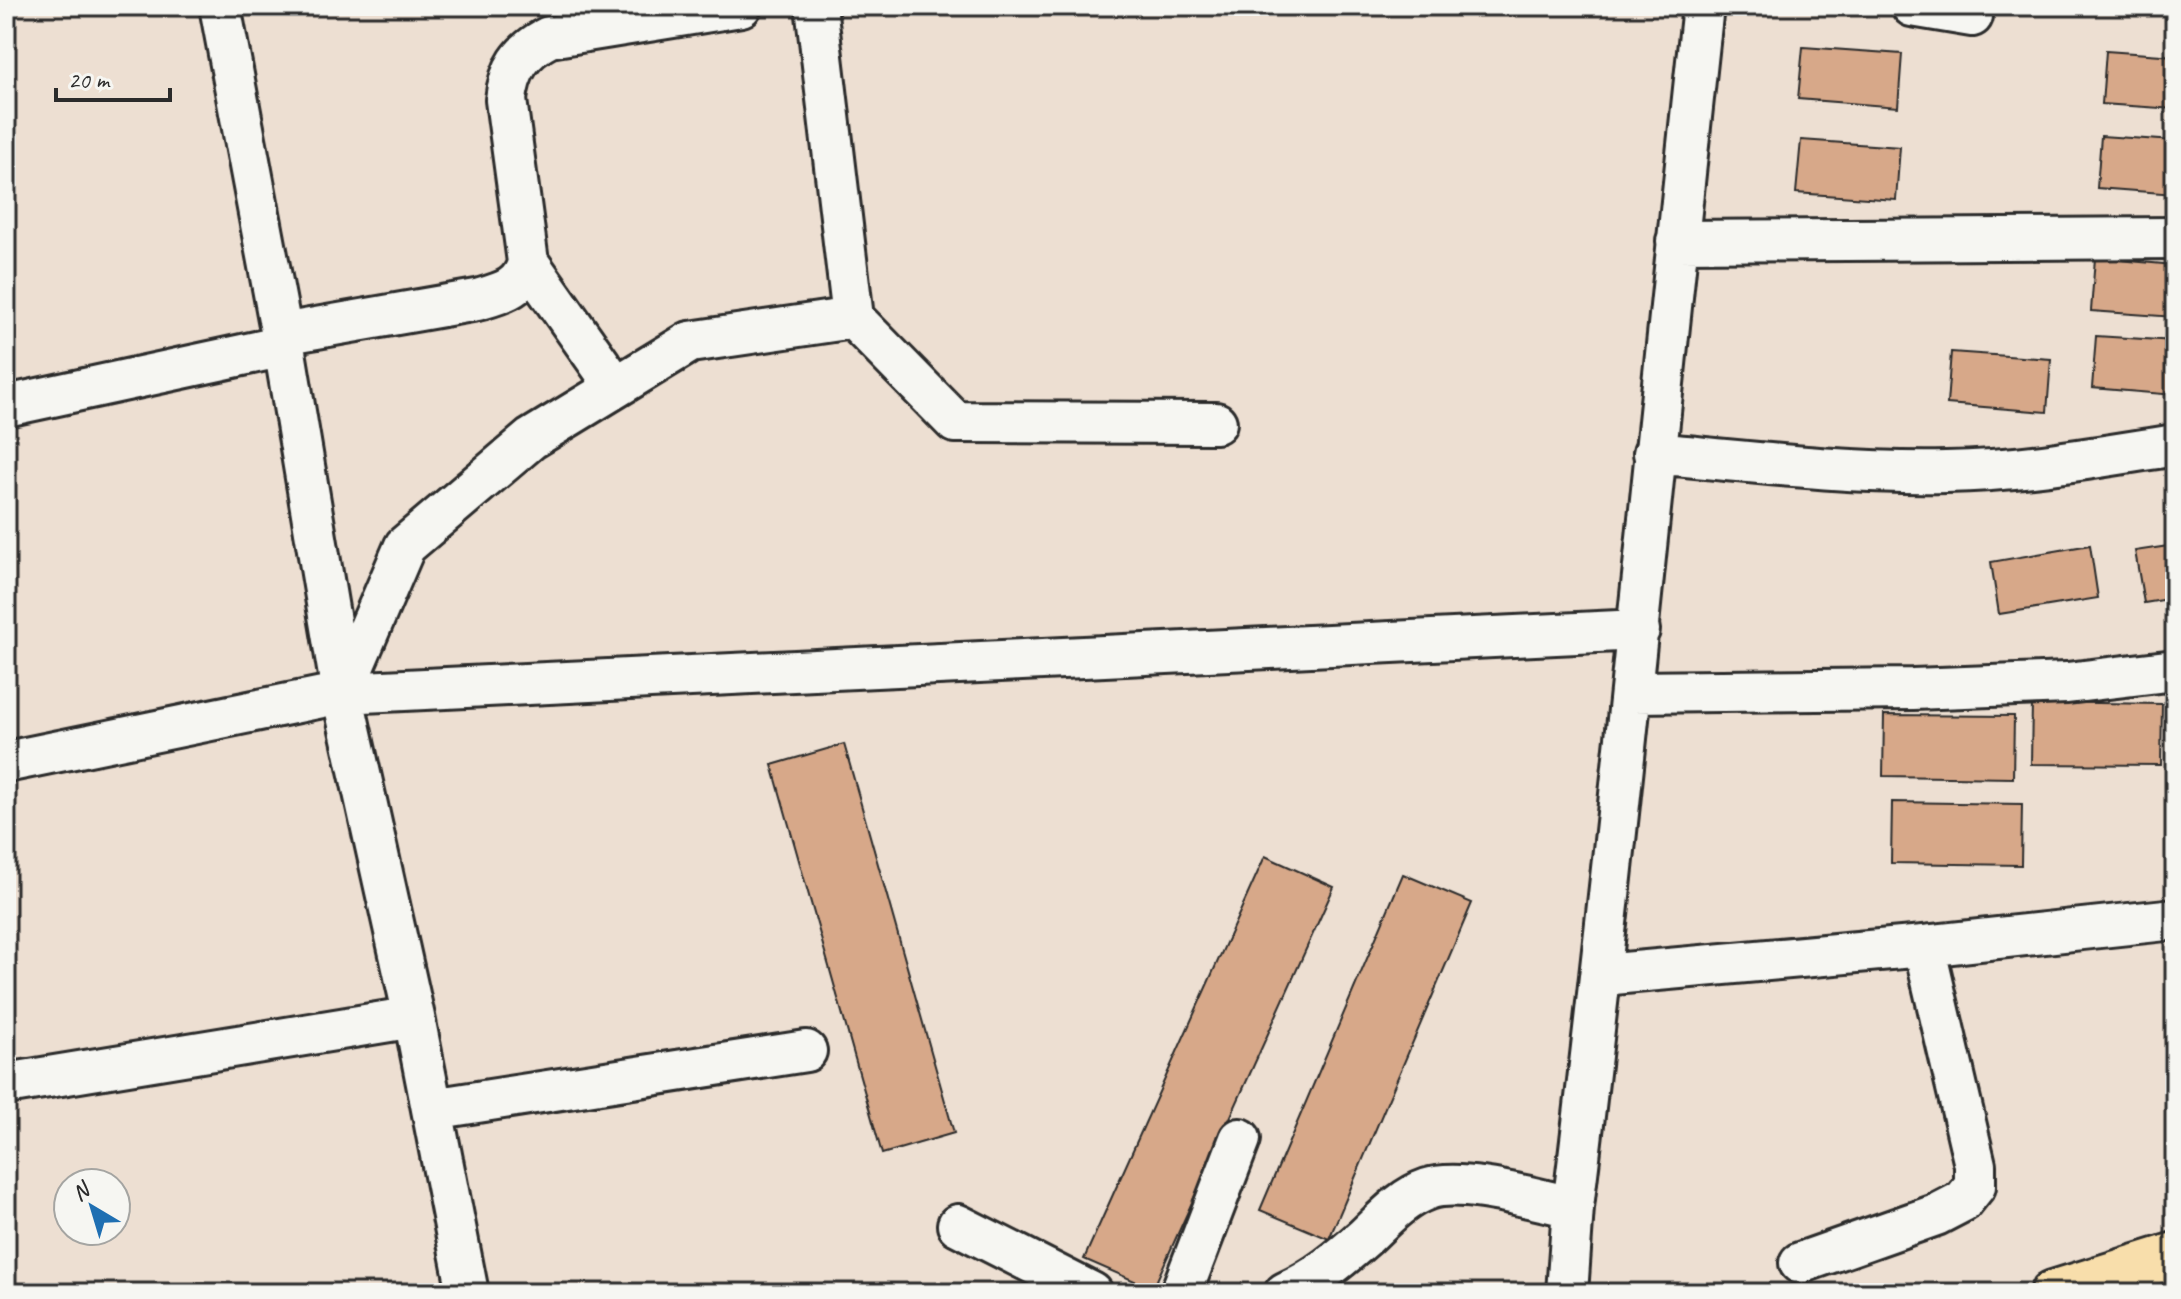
<svg xmlns="http://www.w3.org/2000/svg" width="2181" height="1299" font-family="Caveat,sans-serif">
<style>
.building{fill:#d7a889;stroke:#2b2b2b;stroke-width:2}
.lines{fill:none;stroke-linecap:round;stroke-linejoin:round}
.minor-casing{stroke:#2b2b2b;stroke-width:46}
.highway-casing{stroke:#2b2b2b;stroke-width:50}
.minor{stroke:#f6f6f2;stroke-width:40}
.highway{stroke:#f8deab;stroke-width:44}
</style>
<rect width="100%" height="100%" fill="#eddfd2"/>
<filter id="ink" filterUnits="userSpaceOnUse"><feTurbulence type="fractalNoise" baseFrequency=".0125" numOctaves="2"/><feDisplacementMap in="SourceGraphic" scale="16" xChannelSelector="R" yChannelSelector="G"/><feConvolveMatrix kernelMatrix="1 2 1 2 8 2 1 2 1" color-interpolation-filters="sRGB"/></filter>
<g filter="url(#ink)">
<path class="building" d="M1803,47L1902,54L1898,107L1798,99Z
M2106,51L2175,56V109L2102,104Z
M2101,136L2175,141V194L2097,188Z
M1801,140L1900,147L1896,200L1796,193Z
M2095,258L2175,265V317L2091,311Z
M2096,336L2175,341V395L2092,388Z
M1951,352L2051,359L2047,412L1947,404Z
M2090,545L2098,598L1999,614L1991,562Z
M2175,545V598L2144,603L2135,551Z
M2171,690H2175V751H2169Z
M2032,702L2162,704L2161,765L2031,764Z
M1884,715L2014,716L2013,778L1883,776Z
M844,744L954,1133L882,1154L772,765Z
M1892,802L2022,804L2021,865L1891,863Z
M1265,856L1334,887L1153,1289L1084,1259Z
M1403,874L1472,903L1329,1239L1260,1210Z"/>
<g class="lines">
<g class="minor-casing">
<path id="minor" d="M220,6L284,346L342,693L414,1017L468,1293
M1912,6L1972,16
M1677,241L2175,238
M528,262L616,387
M853,318L955,422L1216,423
M282,334L477,300C501,293 522,289 528,262L506,100C509,70 521,51 549,37L741,6
M6,406L284,346
M1654,453C1751,462 1849,474 1946,472C2022,471 2099,457 2175,445
M1633,692L1913,689L2067,683L2175,670
M342,693L405,546L531,439L690,342L853,318L816,6
M6,762L342,693L1639,630
M1602,975L1924,946L2175,919
M6,1084L414,1017
M432,1109L806,1051
M958,1225L1092,1293
M1800,1263L1936,1215L1963,1201L1975,1186V1165L1924,946
M1181,1293L1240,1139
M1285,1293C1316,1279 1340,1259 1365,1237C1384,1219 1402,1198 1428,1189C1462,1177 1537,1200 1573,1207
M1567,1293L1573,1207C1622,807 1659,406 1703,6"/>
</g>
<g class="highway-casing">
<path id="highway" d="M2053,1293L2175,1255"/>
</g>
<use href="#minor" class="minor"/>
<use href="#highway" class="highway"/>
</g>
</g>
<rect width="2181" height="1299" fill="none" stroke="#f6f6f2" stroke-width="32"/>
<rect x="16" y="16" width="2149" height="1267" fill="none" stroke="#2b2b2b" stroke-width="3" filter="url(#ink)"/>
<g transform="translate(92 1207) rotate(322)"><circle r="38" fill="#f6f6f2" stroke="#a5a5a2" stroke-width="2"/>
<path d="M0-6L14 30L0 20L-14 30Z" fill="#1f6fb2"/>
<text y="-12" font-size="22" font-weight="bold" text-anchor="middle" fill="#2b2b2b">N</text>
</g>
<path d="M56 88v12h114v-12" fill="none" stroke="#2b2b2b" stroke-width="4"/>
<text x="68" y="88" font-size="24" fill="#2b2b2b" stroke="#f6f6f2" stroke-width="6" paint-order="stroke">20 m</text>
</svg>
